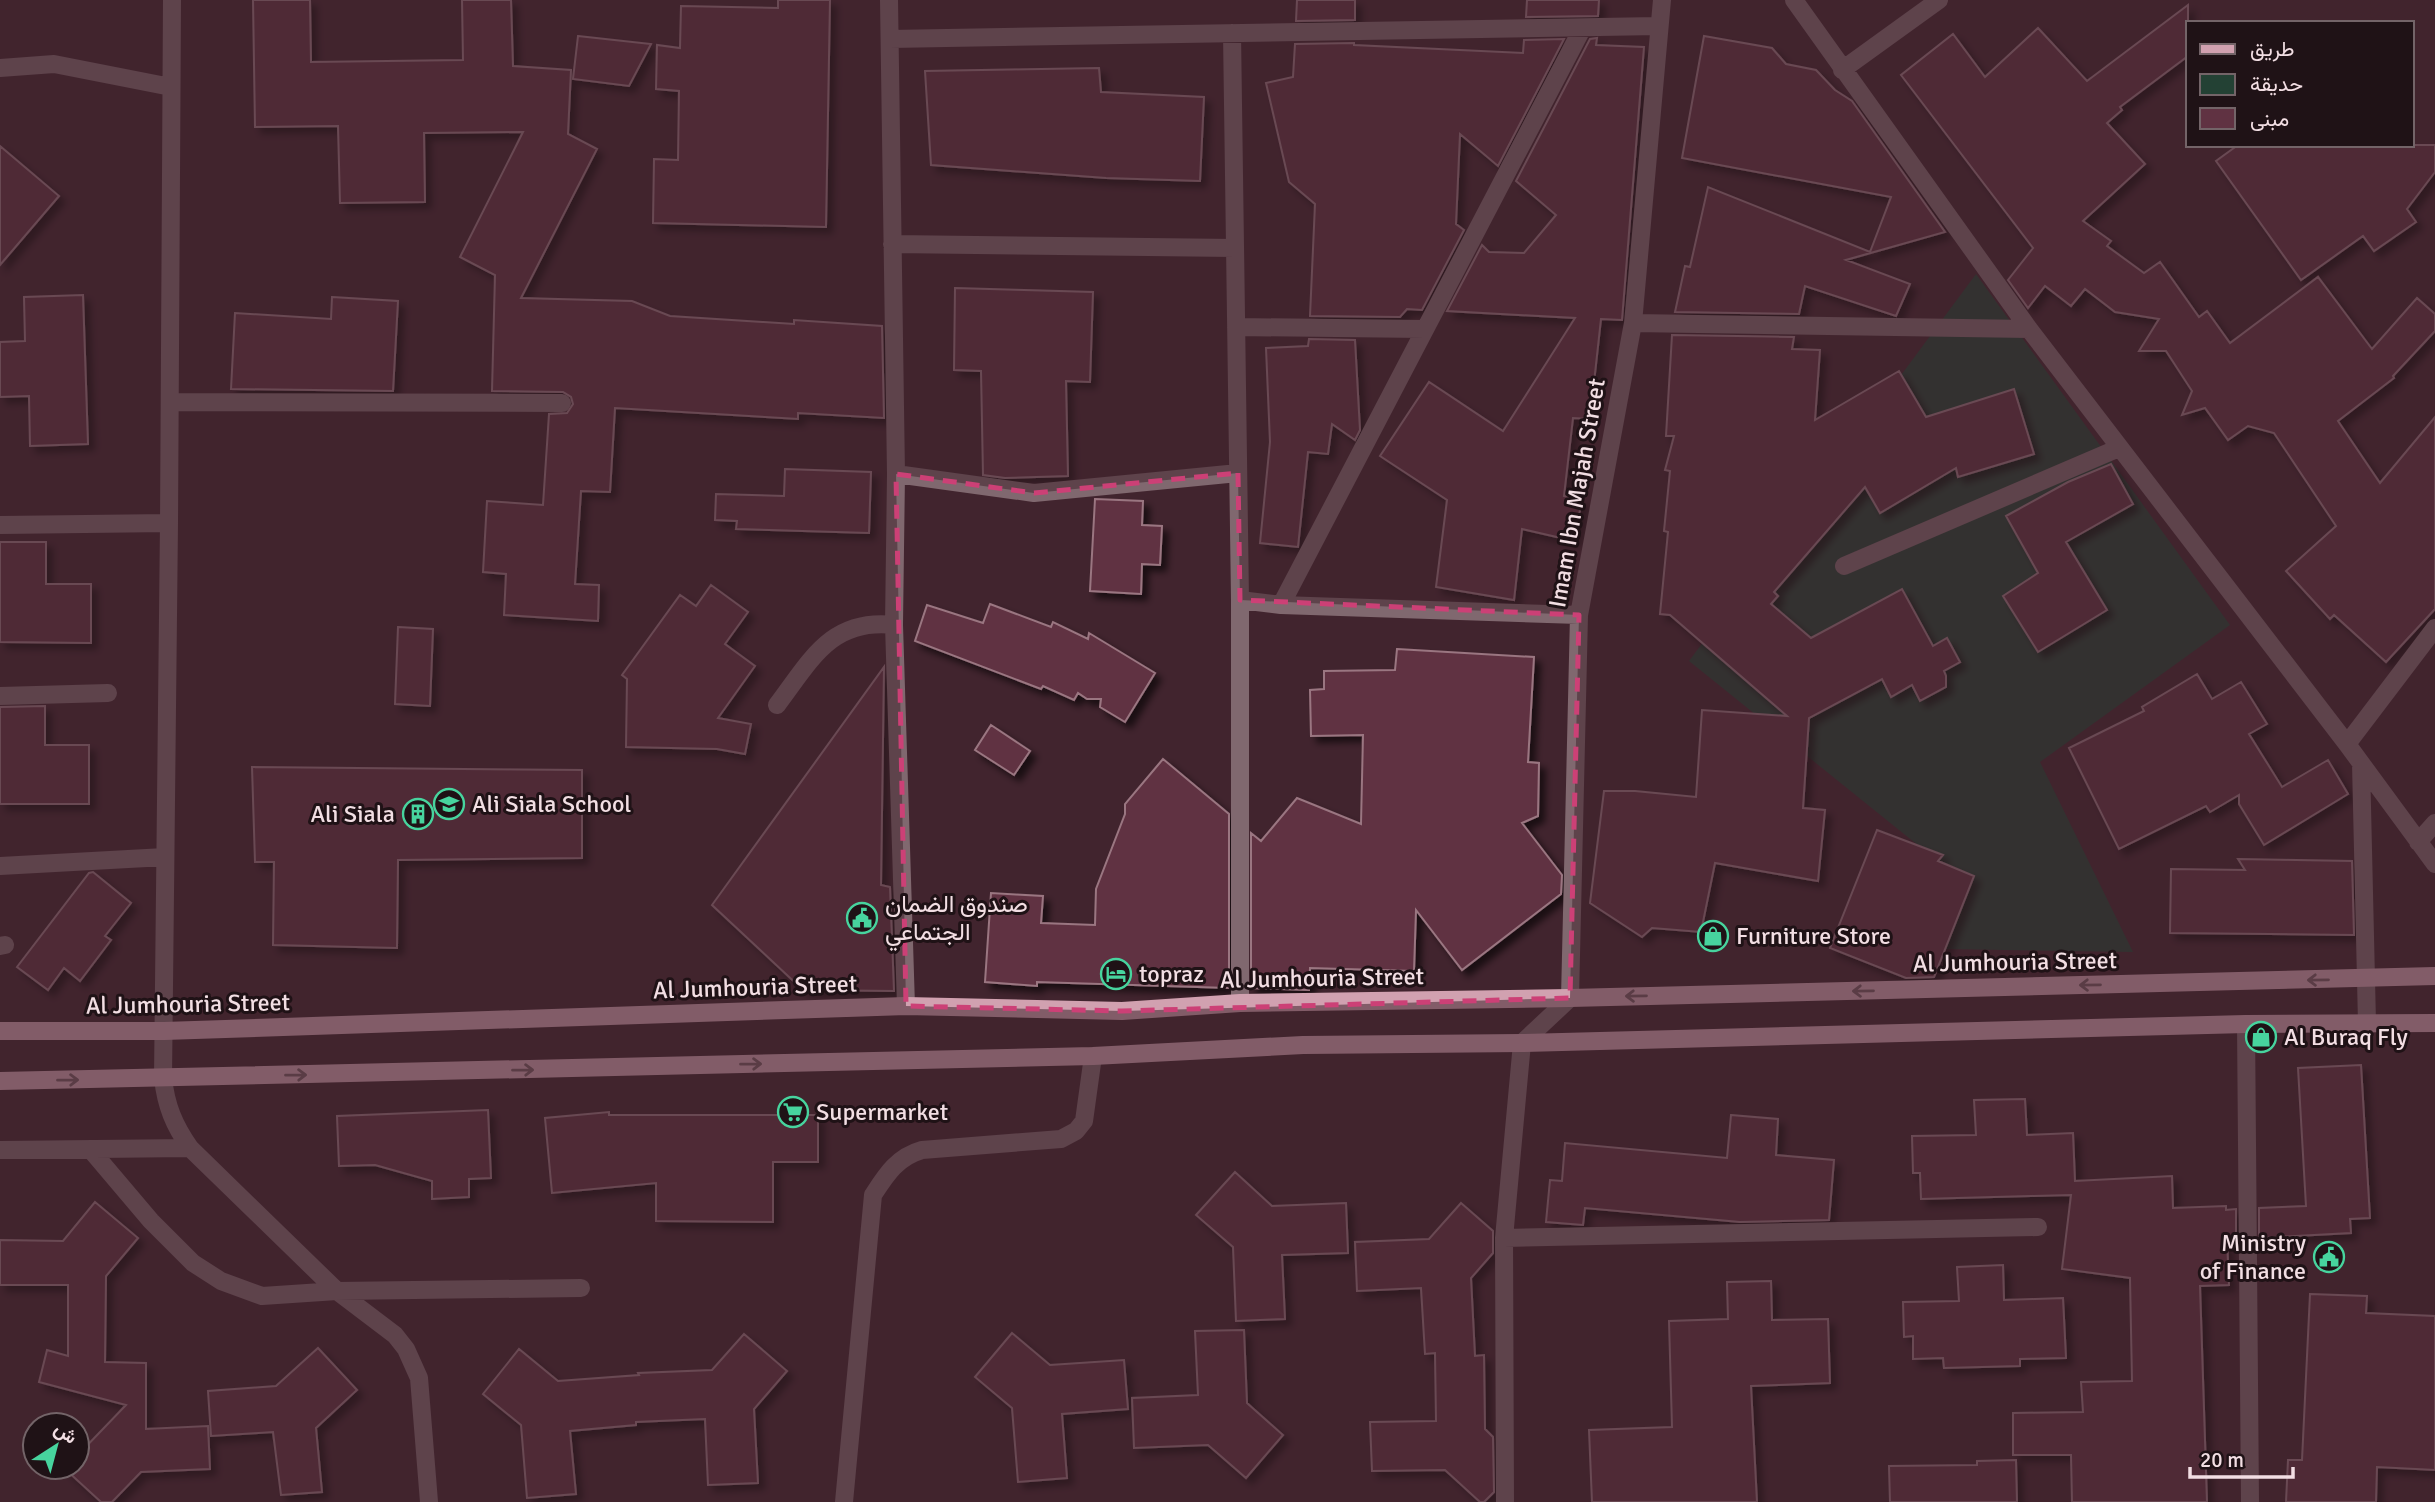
<svg xmlns="http://www.w3.org/2000/svg" width="2435" height="1502" font-family="Signika,Vazirmatn,sans-serif">
<style>
.green{fill:#234134}
.building{fill:#603242;stroke:#9a7681;stroke-width:2;filter:url(#shadow)}
.lines{fill:none;stroke-linecap:round;stroke-linejoin:round}
.minor{stroke:#80686f;stroke-width:18}
.major{stroke:#d1a1b0;stroke-width:18}
.oneway{stroke:#785a63}
.marked{fill:none;stroke:#cc4076;stroke-width:5;stroke-dasharray:14 9;stroke-linejoin:round}
.labels{text-anchor:middle;stroke-width:6;stroke-linejoin:round;paint-order:stroke}
.street-label{font-size:24px;fill:#f2dee3;stroke:#1f1216}
.poi-label{font-size:24px;fill:#f2dee3;stroke:#1f1216;text-anchor:start}
</style>
<defs>
<filter id="shadow"><feDropShadow dx="6" dy="6" stdDeviation="3.5" flood-color="#0009"/></filter>
</defs>
<rect width="100%" height="100%" fill="#41242e"/>
<path class="green" d="M1976,274L2230,625L2040,762L2133,952L1944,949L1945,867L1689,661Z"/>
<path class="building" d="M253,0H310L311,62L463,60L462,0H511L513,66L571,70L568,134L597,149L521,298L632,301L670,316L794,324V320L882,326L884,418L798,413V419L615,408L610,492L581,491L575,584L599,585L598,621L504,615L506,574L483,572L487,501L543,505L549,414L567,413L573,404L571,397L563,392L492,391L495,275L460,257L523,132L424,133L425,202L340,203L338,126L255,127Z
M778,0H830L826,227L653,223L654,159L678,160L679,91L656,89L657,45L680,48L681,6L778,8Z
M1297,0H1355V20L1296,21Z
M1527,0H1599L1598,16L1526,17Z
M2188,5V56L2120,107L2122,110L2107,123L2145,164L2083,221L2111,241L2107,246L2144,273L2160,262L2199,317L2207,311L2230,343L2318,277L2372,349L2417,298L2435,314V331L2393,376L2394,378L2338,421L2380,483L2435,417V609L2386,662L2334,615L2330,619L2286,571L2336,526L2274,433L2248,426L2228,440L2205,408L2182,415L2192,391L2166,351H2139L2159,319L2115,312L2085,289L2071,306L2045,286L2028,308L2008,280L2033,248L1901,75L1953,34L1985,77L2038,28L2087,81Z
M578,36L651,44L629,86L573,79Z
M1704,36L1772,48L1786,64L1816,70L1835,90L1852,101L1945,232L1846,260L1910,284L1896,316L1805,286L1799,314L1675,312L1685,266L1690,267L1708,187L1870,252L1891,197L1682,158Z
M1597,38L1596,45L1644,47L1622,320L1601,319L1590,419L1573,418L1564,496L1582,500L1574,541L1522,529L1514,600L1436,587L1447,500L1380,456L1429,382L1503,431L1575,318L1447,311L1482,245L1489,252L1524,253L1556,215L1516,181L1590,39Z
M1564,39L1498,166L1460,134L1456,224L1464,230L1422,310L1407,309L1400,317L1310,316L1315,204L1289,182L1266,83L1293,77L1295,44L1354,43V45L1523,53L1524,40Z
M1099,68L1101,92L1204,97L1200,181L1106,178L931,165L925,71Z
M2238,145H2435V172L2407,209L2416,222L2374,251L2363,236L2301,280L2216,161Z
M0,146L59,196L0,265Z
M955,288L1093,292L1090,382L1066,381L1068,476L1005,478L983,475L981,371L954,370Z
M83,295L88,444L30,446L29,396L0,397V342L25,341L24,297Z
M332,297L398,301L393,391L231,389L235,313L331,319Z
M1672,335L1794,337L1792,349L1820,350L1815,420L1899,371L1926,417L2014,389L2034,454L1958,477L1956,468L1880,513L1865,487L1774,592L1778,596L1771,604L1811,638L1902,589L1933,646L1947,638L1960,662L1944,671L1946,676V687L1920,701L1912,685L1891,697L1882,679L1809,718L1803,808L1825,810L1818,881L1715,863L1701,932L1652,928L1642,937L1590,903L1604,791H1635L1696,797L1702,710L1787,716L1670,615L1660,614L1668,532L1664,531L1670,471L1665,470L1674,436H1666Z
M1309,339L1355,340L1360,430L1355,440L1332,424L1328,454L1308,452L1298,547L1260,543L1270,442L1266,348L1308,346Z
M2111,464L2133,504L2066,542L2107,610L2038,652L2003,596L2038,573L2006,516L2068,482Z
M785,469L871,472L869,533L736,529L737,521L715,520L716,494L784,496Z
M1095,499L1143,501L1142,525L1162,526L1160,565L1142,564L1141,594L1090,591Z
M0,542H46V584H91V643L0,642Z
M711,585L748,612L725,644L755,666L718,718L751,724L745,754L717,749L626,747L627,679L622,675L680,595L696,606Z
M990,604L1051,627L1053,622L1088,639L1089,633L1155,673L1125,722L1100,707L1101,699H1087L1078,693L1074,700L1043,686L1041,689L915,641L927,605L983,623Z
M398,627L433,629L430,706L395,704Z
M1397,649L1534,657L1528,762L1539,763L1538,816L1522,823L1562,875L1561,894L1462,970L1416,910L1414,971L1310,968L1309,990L1251,988V833L1261,841L1297,798L1361,824L1363,735L1311,736L1310,690L1324,689V671L1395,670Z
M884,667L881,885L890,887L894,991L803,990L712,905Z
M2197,674L2212,699L2241,682L2267,724L2249,734L2282,787L2328,760L2348,794L2264,845L2239,804V795L2210,812L2206,806L2119,849L2069,748L2144,711L2142,707Z
M45,706V745H89V804H0V707Z
M991,725L1030,751L1014,775L975,750Z
M1163,759L1229,814V988L1037,982V986L985,982L991,893L1043,896L1041,923L1095,925L1096,889L1125,814V804Z
M252,767L582,770V858L398,860L397,948L273,945L274,862H255Z
M1877,830L1943,855L1938,861L1974,876L1934,977L1906,978L1830,948Z
M2238,859L2352,861L2354,935L2170,933L2171,869L2245,870Z
M93,872L131,903L105,936L111,940L80,981L64,968L48,990L17,967L89,873Z
M2361,1065L2370,1218L2350,1219L2351,1233L2259,1238V1208L2306,1206L2298,1068Z
M2025,1099L2027,1135L2073,1133L2075,1181L2172,1176L2173,1208L2226,1206V1210L2236,1209V1239H2227L2229,1285L2200,1286L2207,1502H2072L2071,1455H2013V1413L2083,1412L2081,1382L2132,1381L2130,1278L2062,1269L2071,1195L1921,1199L1920,1173H1913L1912,1136L1976,1135L1974,1100Z
M488,1110L491,1178L469,1179V1197L432,1199V1181L375,1165L339,1166L337,1116Z
M609,1112V1115H818V1162H773V1222L656,1221V1183L552,1193L545,1118Z
M1731,1115L1778,1119L1776,1155L1834,1160L1829,1220L1740,1222L1585,1208L1583,1225L1546,1222L1550,1180L1562,1181L1565,1143L1727,1158Z
M1235,1172L1272,1206L1346,1203L1348,1253L1282,1255L1285,1319L1236,1321L1233,1247L1196,1215Z
M95,1202L138,1238L106,1276L105,1362L146,1363V1429L208,1426L210,1469L141,1472L112,1502H101L65,1469L77,1467V1456L126,1405L39,1382L47,1350L68,1356V1285H0V1240L63,1241Z
M1461,1203L1493,1231V1253L1471,1278L1475,1356L1484,1355L1485,1429L1493,1437L1494,1492L1484,1502H1480L1445,1470L1372,1471L1370,1422L1436,1421L1435,1353L1425,1354L1421,1288L1357,1291L1355,1242L1429,1239Z
M2003,1265L2004,1300L2063,1298L2066,1358L2020,1359V1366L1944,1368L1943,1358L1913,1359V1336L1904,1337L1903,1302L1959,1301L1957,1267Z
M1771,1281L1772,1320L1828,1319L1830,1383L1751,1386L1757,1502H1592L1589,1430L1672,1427L1669,1321L1728,1319L1727,1282Z
M2310,1294L2367,1296L2366,1313L2435,1316V1470L2377,1467L2376,1502H2286L2288,1460H2302Z
M1244,1330L1247,1403L1283,1435L1246,1478L1208,1445L1134,1448L1132,1398L1198,1395L1195,1331Z
M1012,1333L1050,1365L1124,1360L1128,1409L1062,1414L1067,1478L1018,1482L1012,1408L975,1377Z
M744,1334L787,1371L754,1409L758,1483L708,1485L705,1419L636,1422V1425L570,1431L576,1494L527,1498L521,1425L483,1394L519,1349L558,1381L639,1375L638,1373L712,1370Z
M318,1348L357,1390L316,1428L322,1492L281,1495L273,1432L211,1436L208,1391L276,1386Z
M2016,1460L2017,1502H1890L1889,1466L1977,1465V1461Z"/>
<g class="lines">
<path class="minor" d="M172,0L169,523L163,1078C166,1106 174,1125 190,1148L337,1291L395,1335L406,1349L419,1378L429,1502
M889,0L896,474L894,625L906,1006
M1794,0L2029,329L2347,744L2435,864
M1232,33L1240,600V1003
M890,39L1658,26
M0,68L54,64L171,87
M1842,70L1939,0
M892,244L1235,248
M1633,323L2029,329
M1236,327L1425,329
M170,402L562,403
M896,474L1034,493L1238,473
M0,525L169,523
M1844,566L2119,448
M1240,600L1281,605L1579,615
M1281,605L1582,29
M0,696L108,693
M777,705C811,660 831,618 894,625
M2347,744L2435,628
M2361,763L2367,1023
M2418,842L2435,823
M0,866L165,857
M0,946L5,945
M2246,1024L2250,1502
M90,1149L151,1221L193,1263L221,1281L262,1296L337,1291L581,1288
M0,1150L190,1148
M1504,1238L2038,1227
M844,1502L873,1195C886,1175 897,1157 922,1150L1061,1139L1076,1131L1084,1121L1093,1056
M1505,1502L1504,1238L1522,1043L1570,998L1579,615L1633,323L1662,0"/>
<path class="major" d="M0,1031H164L906,1006L1122,1011L1240,1003L1570,998L2435,976
M0,1081L1093,1056L1303,1045L1522,1043L2246,1024L2435,1023"/>
</g>
<defs><path id="oneway-shaft" d="M-6 0H5M1.5-3L5.5 0L1.5 3" fill="none" stroke-width="1.6" stroke-linecap="round" stroke-linejoin="round" transform="scale(1.75)"/></defs>
<g class="oneway">
<use href="#oneway-shaft" transform="translate(2318 980) rotate(179)"/>
<use href="#oneway-shaft" transform="translate(2090 985) rotate(179)"/>
<use href="#oneway-shaft" transform="translate(1863 991) rotate(179)"/>
<use href="#oneway-shaft" transform="translate(1636 996) rotate(179)"/>
<use href="#oneway-shaft" transform="translate(751 1064) rotate(-1)"/>
<use href="#oneway-shaft" transform="translate(523 1070) rotate(-1)"/>
<use href="#oneway-shaft" transform="translate(296 1075) rotate(-1)"/>
<use href="#oneway-shaft" transform="translate(68 1080) rotate(-1)"/>
</g>
<path d="M0 0H2435V1502H0ZM1238,473L1240,600L1579,615L1570,998L1122,1011L906,1006L896,474L1034,493Z" fill="#41242e" fill-opacity=".55" fill-rule="evenodd"/>
<path class="marked" d="M1238,473L1240,600L1579,615L1570,998L1122,1011L906,1006L896,474L1034,493Z"/>
<defs>
<g id="school-ring" transform="scale(1.575)"><circle r="9.5" fill="#1f1216" stroke="#47d49e" stroke-width="1.5"/><path d="M0-5L7-2L0 1L-7-2ZM-4 1L0 2.5L4 1V4Q0 6-4 4Z" fill="#47d49e"/></g>
<g id="building-ring" transform="scale(1.575)"><circle r="9.5" fill="#1f1216" stroke="#47d49e" stroke-width="1.5"/><path d="M-4-6H4V6H1V3H-1V6H-4ZM-2.5-4.3h1.7v1.8h-1.7ZM.8-4.3h1.7v1.8H.8ZM-2.5-1h1.7V.8h-1.7ZM.8-1h1.7V.8H.8Z" fill="#47d49e"/></g>
<g id="civic-ring" transform="scale(1.575)"><circle r="9.5" fill="#1f1216" stroke="#47d49e" stroke-width="1.5"/><path d="M-.6-6.5H3V-4.5H.6V-3L4-1V1h2V6H-6V1h2V-1L-.6-3ZM-1.2 2.5V6h2.4V2.5Z" fill="#47d49e"/></g>
<g id="shop-ring" transform="scale(1.575)"><circle r="9.5" fill="#1f1216" stroke="#47d49e" stroke-width="1.5"/><path d="M-5-2.5h2.3a2.7 3.5 0 0 1 5.4 0H5L5.5 6h-11ZM-1.5-2.5h3a1.5 2.3 0 0 0-3 0Z" fill="#47d49e"/></g>
<g id="hotel-ring" transform="scale(1.575)"><circle r="9.5" fill="#1f1216" stroke="#47d49e" stroke-width="1.5"/><path d="M-6-4.5h1.5V1H6V5H4.5V3h-9V5H-6ZM-4 0a1.8 1.8 0 1 1 3.6 0ZM.5 0V-2.5h3Q6-2.5 6 0Z" fill="#47d49e"/></g>
<g id="supermarket-ring" transform="scale(1.575)"><circle r="9.5" fill="#1f1216" stroke="#47d49e" stroke-width="1.5"/><path d="M-6-5.5h2.5l.6 2H6L4.5 2H-2.5L-4.4-4H-6ZM-1.5 3.2a1.3 1.3 0 1 0 .1 0ZM3 3.2a1.3 1.3 0 1 0 .1 0Z" fill="#47d49e"/></g>
</defs>
<g fill-rule="evenodd">
<use href="#school-ring" x="449" y="804"/>
<use href="#building-ring" x="418" y="814"/>
<use href="#civic-ring" x="862" y="918"/>
<use href="#shop-ring" x="1713" y="936"/>
<use href="#hotel-ring" x="1116" y="974"/>
<use href="#shop-ring" x="2261" y="1037"/>
<use href="#supermarket-ring" x="793" y="1112"/>
<use href="#civic-ring" x="2329" y="1257"/>
</g>
<g class="labels">
<g class="street-label">
<text transform="translate(1577 493) rotate(-80)" y="8">Imam Ibn Majah Street</text>
<text transform="translate(2015 962) rotate(-1)" y="8">Al Jumhouria Street</text>
<text transform="translate(1322 978) rotate(-1)" y="8">Al Jumhouria Street</text>
<text transform="translate(755 987) rotate(-2)" y="8">Al Jumhouria Street</text>
<text transform="translate(188 1004) rotate(-1)" y="8">Al Jumhouria Street</text>
</g>
<g class="poi-label">
<text x="472" y="812">Ali Siala School</text>
<text x="395" y="822" text-anchor="end">Ali Siala</text>
<text x="885" y="912">صندوق الضمان<tspan x="885" dy="28">الجتماعي</tspan></text>
<text x="1736" y="944">Furniture Store</text>
<text x="1139" y="982">topraz</text>
<text x="2284" y="1045">Al Buraq Fly</text>
<text x="816" y="1120">Supermarket</text>
<text x="2306" y="1251" text-anchor="end">Ministry<tspan x="2306" dy="28">of Finance</tspan></text>
</g>
</g>
<rect x="2186" y="21" width="228" height="126" fill="#1f1216" stroke="#736468" stroke-width="2"/>
<rect x="2200" y="44" width="35" height="10" fill="#d1a1b0" stroke="#736468" stroke-width="2"/>
<text x="2250" y="56" font-size="21" fill="#f2dee3">طريق</text>
<rect x="2200" y="74" width="35" height="21" fill="#234134" stroke="#736468" stroke-width="2"/>
<text x="2250" y="91" font-size="21" fill="#f2dee3">حديقة</text>
<rect x="2200" y="108" width="35" height="21" fill="#603242" stroke="#736468" stroke-width="2"/>
<text x="2250" y="126" font-size="21" fill="#f2dee3">مبنى</text>
<g transform="translate(56 1446) rotate(36)"><circle r="33" fill="#1f1216" stroke="#736468" stroke-width="2"/>
<path d="M0-5L12 26L0 18L-12 26Z" fill="#47d49e"/>
<text y="-10" font-size="19" font-weight="bold" text-anchor="middle" fill="#f2dee3">ش</text>
</g>
<path d="M2190 1467v10h103v-10" fill="none" stroke="#f2dee3" stroke-width="3.5"/>
<text x="2200" y="1467" font-size="21" fill="#f2dee3" stroke="#1f1216" stroke-width="5" paint-order="stroke">20 m</text>
</svg>
